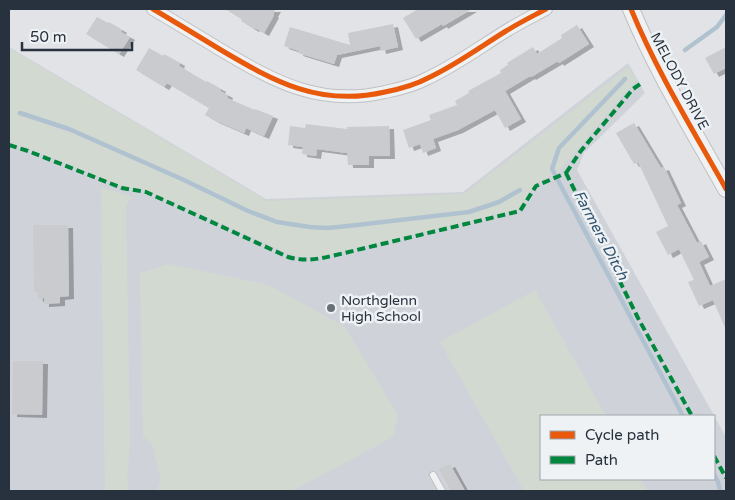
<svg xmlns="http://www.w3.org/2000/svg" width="735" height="500" font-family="'Varela Round',sans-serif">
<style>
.built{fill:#cfd3d9;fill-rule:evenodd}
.grass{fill:#d2d9d1}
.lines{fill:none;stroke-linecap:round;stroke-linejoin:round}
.stream{stroke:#b0c2d0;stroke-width:4.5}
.building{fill:#c9cbce;filter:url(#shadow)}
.service-casing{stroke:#bfc1c4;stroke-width:8}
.minor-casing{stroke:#bfc1c4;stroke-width:14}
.tertiary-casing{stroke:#bfc1c4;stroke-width:18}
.service{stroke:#f0f1f2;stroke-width:6}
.minor{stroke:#f0f1f2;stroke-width:12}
.tertiary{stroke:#f0f1f2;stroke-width:16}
.quiet{stroke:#00873e;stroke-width:4;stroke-dasharray:8 4;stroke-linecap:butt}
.cycleway-casing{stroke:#eef2f5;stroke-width:8}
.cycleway{stroke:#e8590c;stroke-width:5}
.poi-dot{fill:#697079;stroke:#eef2f5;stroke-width:2}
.labels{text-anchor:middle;stroke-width:5;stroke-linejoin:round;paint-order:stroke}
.street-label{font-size:14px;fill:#28323e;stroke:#eef2f5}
.poi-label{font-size:14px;fill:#28323e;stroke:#eef2f5;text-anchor:start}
.water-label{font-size:15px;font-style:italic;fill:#345570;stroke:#eef2f5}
</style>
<defs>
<filter id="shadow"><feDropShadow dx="5" dy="3" stdDeviation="0" flood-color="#0004"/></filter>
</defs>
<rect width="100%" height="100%" fill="#e1e3e6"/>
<path class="built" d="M9,47L266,199L463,192L628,63L645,93L584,153L577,170L726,437V491H9ZM541,416H714V479H541Z"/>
<path class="grass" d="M9,48L267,201L464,194L628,67L636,80L558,172L535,184L520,209L320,257H303L295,256L145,190L122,186L27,148L9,143Z
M101,187L132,197L126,205L130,444L127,479L129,491H105Z
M169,264L269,285L345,327L398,415L393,437L292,491H157L161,478L152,444L143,436L140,273Z
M535,290L606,416H541V479H641L647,491H524L440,342Z"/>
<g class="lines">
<path class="stream" d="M685,50L717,27L726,15
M625,79L559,148L552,169L683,416
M20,113L69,129L184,180L248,211L277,222L310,227L327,228L348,226L469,212L499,202L520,190
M714,474L718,482L720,491"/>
</g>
<path class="building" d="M225,9H276L273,14L274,15L264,33L255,28L254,29L241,21L242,19Z
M418,9H472L443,26L442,24L416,39L403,18Z
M97,17L108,23L109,22L122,30L121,32L130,37L119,54L86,34Z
M393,24L398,47L381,51L380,46L337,55L334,64L298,53L299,51L284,46L290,27L350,45L348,33Z
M577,25L589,44L559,63L558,61L531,77L530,76L505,91L521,119L505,128L495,110L458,130L433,139L436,148L423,153L420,144L409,148L403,130L431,120L429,115L457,105L455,101L469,93L468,91L501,73L500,70L508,65L507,63L533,47L537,54L562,38L561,35Z
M726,47V68L714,74L705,58Z
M149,48L163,56L164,54L180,63L179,66L206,82L207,81L221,89L220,91L228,95L227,98L255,110V109L273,116L264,136L246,128L244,133L214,120L205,115L209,108L167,83L164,87L136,70Z
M634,123L661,168L664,167L681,203L677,205L697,243L701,241L709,257L699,262L710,286L726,279V330L713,300L699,306L688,282L694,280L679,249L668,255L656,232L668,226L638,162L634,164L616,133Z
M306,124L347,129V127L389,126L390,156H369V165H348L347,153L317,149L316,156L302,154L303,147L288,145L290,126L305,128Z
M33,225H68L69,296L60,297V303L44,304V298L38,299L37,292H34Z
M13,361H43L42,415L12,414Z
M450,464L465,491H451L439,469Z"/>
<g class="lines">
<g class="service-casing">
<path id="service" d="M433,475L442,491"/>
</g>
<g class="minor-casing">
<path id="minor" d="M153,9C175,22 198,36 221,50C275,82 320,107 385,92C400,89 415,85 428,78C456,65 480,47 506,31C519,23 533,16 546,9"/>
</g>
<g class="tertiary-casing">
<path id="tertiary" d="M631,9C657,72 693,130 726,189"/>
</g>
<use href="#service" class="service"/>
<use href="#minor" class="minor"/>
<use href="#tertiary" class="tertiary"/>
<path class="quiet" d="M9,145L28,151L122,188L146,192L288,257C306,262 318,259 336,255L520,211L536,186L566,173
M566,173L638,318L692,416
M566,173L580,152L633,89L643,82
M714,456L726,478"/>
<g class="cycleway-casing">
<path id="cycleway" d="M153,9C175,22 198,36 221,50C275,82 320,107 385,92C400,89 415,85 428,78C456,65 480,47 506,31C519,23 533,16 546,9
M631,9C657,72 693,130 726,189"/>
</g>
<use href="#cycleway" class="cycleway"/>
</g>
<circle class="poi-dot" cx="331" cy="308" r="5"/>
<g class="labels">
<g class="street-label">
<text transform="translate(680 81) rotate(62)" y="5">MELODY DRIVE</text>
</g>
<g class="poi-label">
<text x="341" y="305">Northglenn<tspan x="341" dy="16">High School</tspan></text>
</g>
<g class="water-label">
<text transform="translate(601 235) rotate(62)" y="5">Farmers Ditch</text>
</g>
</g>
<rect width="735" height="500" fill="none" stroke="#28323e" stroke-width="20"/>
<rect x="540" y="415" width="175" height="65" fill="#eef2f5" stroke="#9fa5ac"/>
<rect x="550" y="431" width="25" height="8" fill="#e8590c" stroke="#9fa5ac"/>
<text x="585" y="440" font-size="15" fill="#28323e">Cycle path</text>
<rect x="550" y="456" width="25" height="8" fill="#00873e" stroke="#9fa5ac"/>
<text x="585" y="465" font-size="15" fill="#28323e">Path</text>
<path d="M22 42v8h110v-8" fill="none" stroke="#28323e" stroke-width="2.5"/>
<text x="30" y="42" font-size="15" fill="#28323e" stroke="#eef2f5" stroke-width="4" paint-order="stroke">50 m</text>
</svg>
